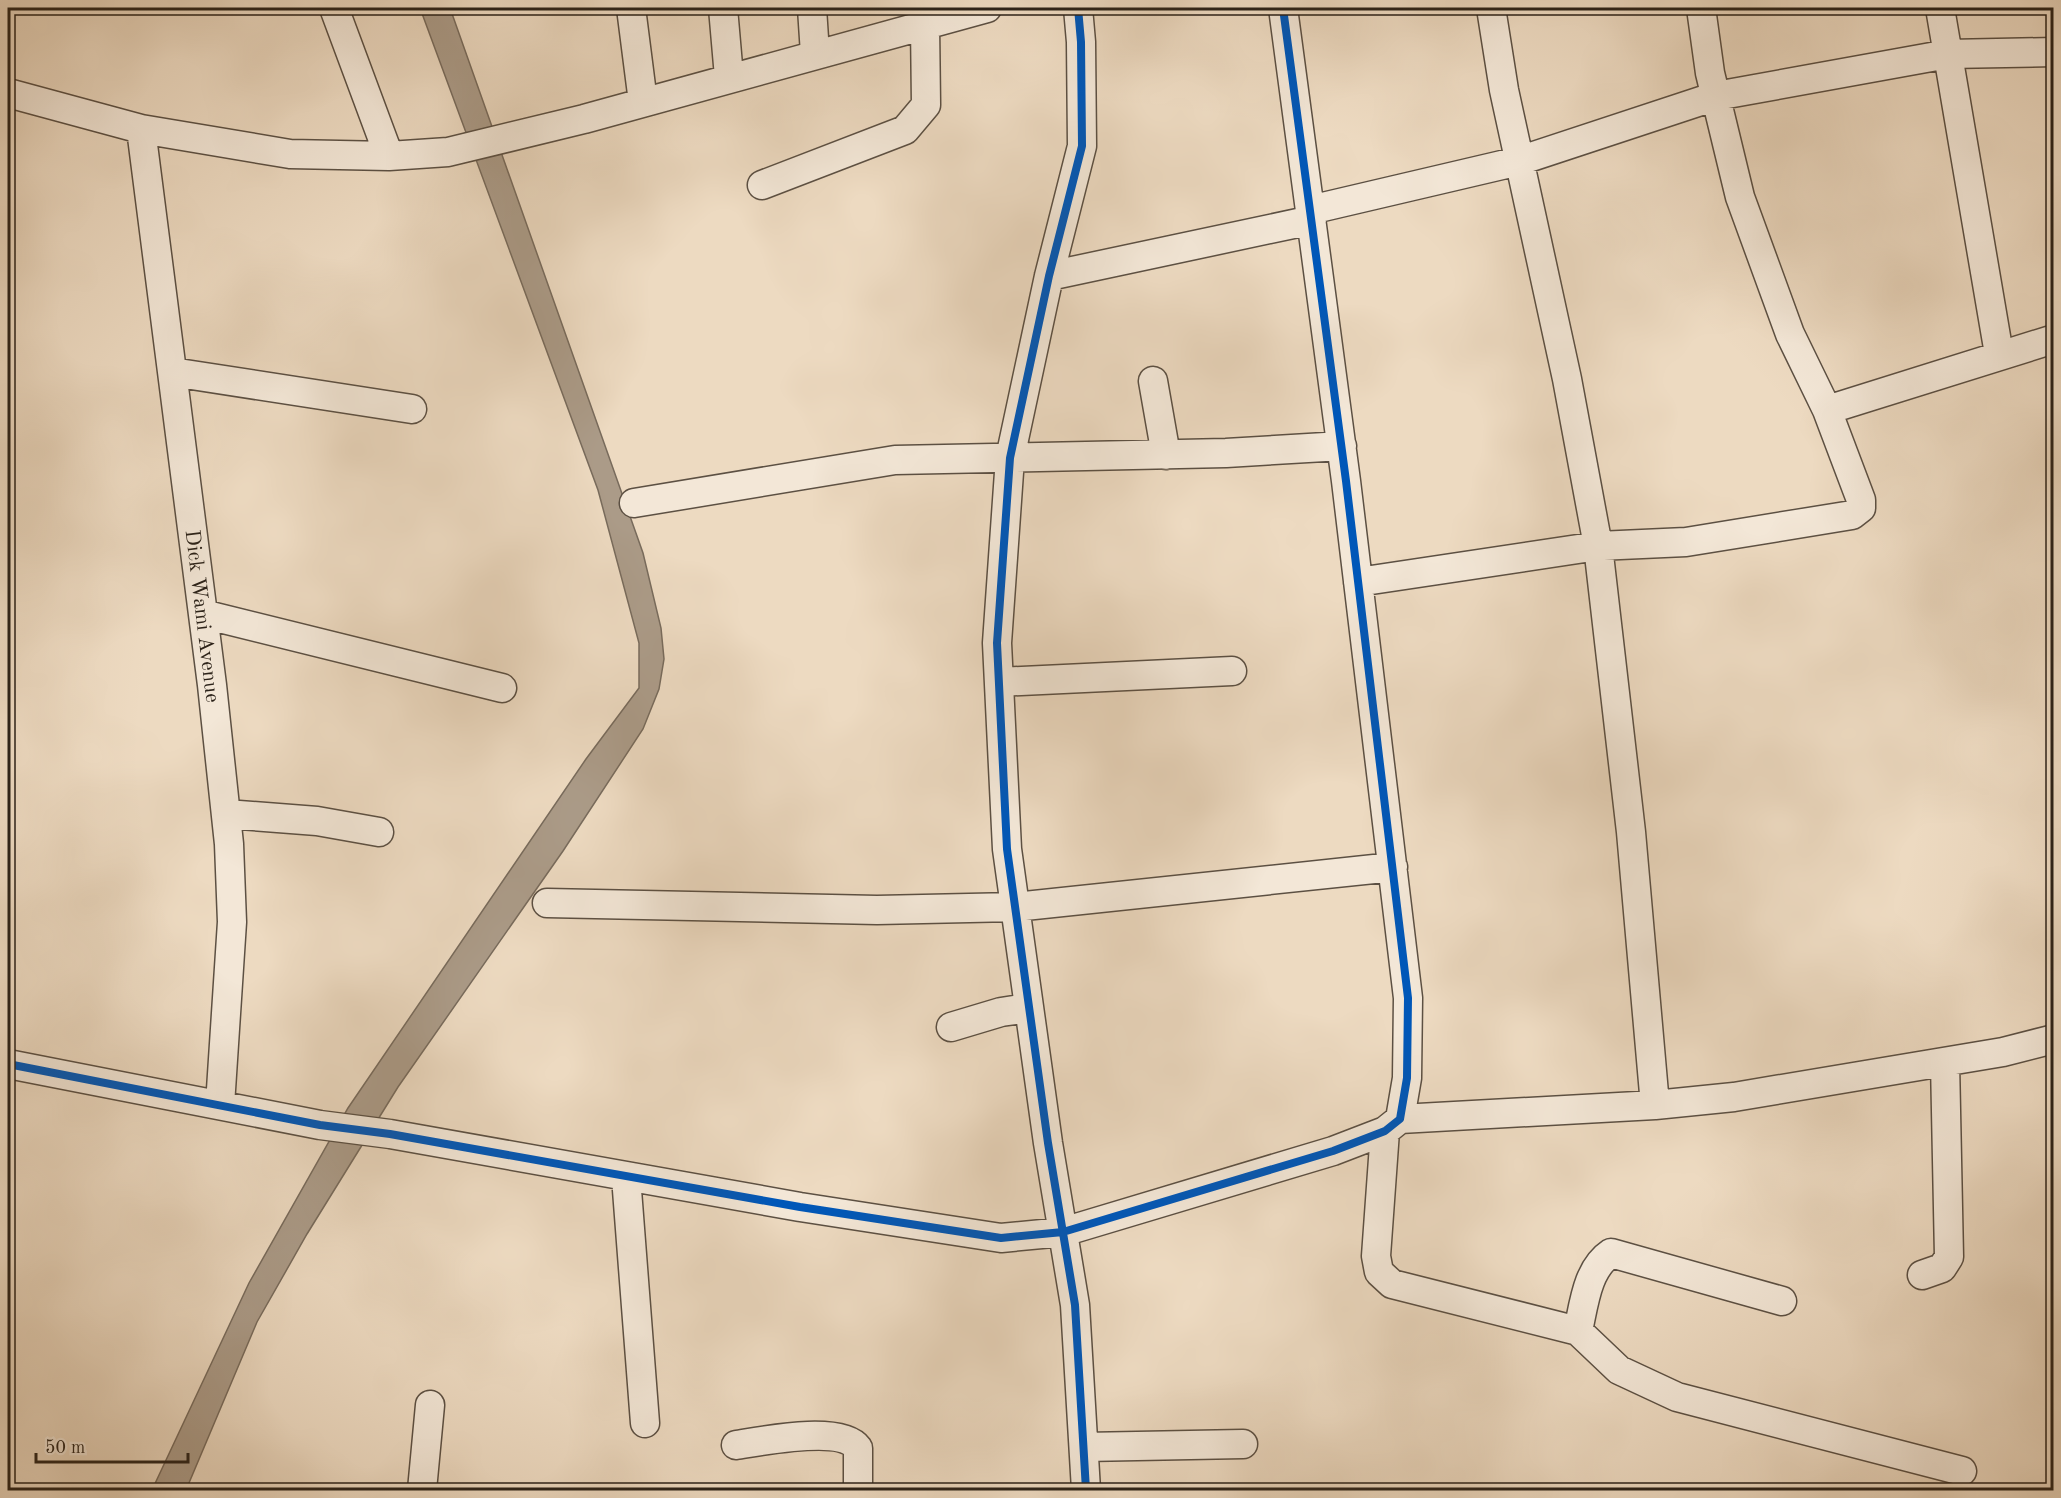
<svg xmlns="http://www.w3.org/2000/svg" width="2061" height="1498" font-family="'Old Standard TT',serif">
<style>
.water{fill:#ab9b88;stroke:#786b5c;stroke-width:1.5}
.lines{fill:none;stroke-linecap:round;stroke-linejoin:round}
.minor-casing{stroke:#5c5043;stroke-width:31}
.minor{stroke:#f3e7d7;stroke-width:28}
.cycleway-casing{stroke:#f3e7d7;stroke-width:11}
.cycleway{stroke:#0057b8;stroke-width:8}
.labels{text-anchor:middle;stroke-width:5;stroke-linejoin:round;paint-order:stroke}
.street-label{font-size:21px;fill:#2b2219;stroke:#f3e7d7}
</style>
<rect width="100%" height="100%" fill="#eddac1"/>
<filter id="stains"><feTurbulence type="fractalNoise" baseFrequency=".00333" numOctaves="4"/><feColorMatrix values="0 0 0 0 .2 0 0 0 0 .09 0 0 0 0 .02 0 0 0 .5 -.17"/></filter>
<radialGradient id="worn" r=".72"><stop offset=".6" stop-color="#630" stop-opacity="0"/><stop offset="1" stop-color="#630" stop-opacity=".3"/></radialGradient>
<path class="water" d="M420,8H450L643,553L661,628L664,659L659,689L643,729L563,851L398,1087L307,1234L257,1322L186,1490H152L249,1283L348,1108L586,759L639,688V643L598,490Z"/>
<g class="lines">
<g class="minor-casing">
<path id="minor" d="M334,8L389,156
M631,8L643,102
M723,8L729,77
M812,8L815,54
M1078,8L1081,42L1082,146L1049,276L1010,458L997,643L1007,849L1048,1143L1075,1305L1086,1490
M1491,8L1504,90L1567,379L1598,546L1631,832L1655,1105
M1940,8L1999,354
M8,93L141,129L290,154L389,156L448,152L584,119L987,8
M141,129L212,685L229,844L232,922L220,1105
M762,185L905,130L926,105L925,24
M1310,210L1519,161L1716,96L1948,54L2054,52
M1049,276L1312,220
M172,372L412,409
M1153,381L1166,455
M1827,410L2054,339
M634,503L895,460L1226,453L1342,446
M1358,582L1598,546L1686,542L1852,515L1861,508V500L1827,410L1790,334L1740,197L1710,73L1701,8
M203,614L502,688
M999,682L1232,671
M226,814L317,821L379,832
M547,903L877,910L1015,907L1393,867
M951,1027L1001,1012L1028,1008
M8,1064L320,1125L390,1134L800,1207L1001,1238L1063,1232L1333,1151L1385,1131L1400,1119L1407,1078L1408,998L1346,481L1283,8
M1400,1119L1655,1105L1734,1097L2003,1052L2054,1039
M1385,1131L1376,1256L1379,1272L1392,1284L1578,1331L1619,1370L1677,1397L1962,1471
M626,1177L645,1423
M1922,1275L1942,1268L1949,1257L1945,1062
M1578,1331C1584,1304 1587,1269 1611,1253L1782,1301
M736,1445C762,1441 841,1425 858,1448V1490
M1084,1447L1243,1444
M422,1490L430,1405"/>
</g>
<use href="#minor" class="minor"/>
<g class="cycleway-casing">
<path id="cycleway" d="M1078,8L1081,42L1082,146L1049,276L1010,458L997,643L1007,849L1048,1143L1075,1305L1086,1490
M8,1064L320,1125L390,1134L800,1207L1001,1238L1063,1232L1333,1151L1385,1131L1400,1119L1407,1078L1408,998L1346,481L1283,8"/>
</g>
<use href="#cycleway" class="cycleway"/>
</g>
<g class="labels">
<g class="street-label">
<text transform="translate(203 616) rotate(83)" y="7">Dick Wami Avenue</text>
</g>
</g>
<rect width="2061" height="1498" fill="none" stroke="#eddac1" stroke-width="30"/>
<rect x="9" y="9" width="2043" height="1480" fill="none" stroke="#2b2219" stroke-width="3"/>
<rect x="15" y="15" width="2031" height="1468" fill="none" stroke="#2b2219" stroke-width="1.5"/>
<path d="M36 1453v9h152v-9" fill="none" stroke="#2b2219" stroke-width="3"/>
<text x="45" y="1453" font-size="18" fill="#2b2219" stroke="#f3e7d7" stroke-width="4.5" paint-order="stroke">50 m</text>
<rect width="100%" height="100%" filter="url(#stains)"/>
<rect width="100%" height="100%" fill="url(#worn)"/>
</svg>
